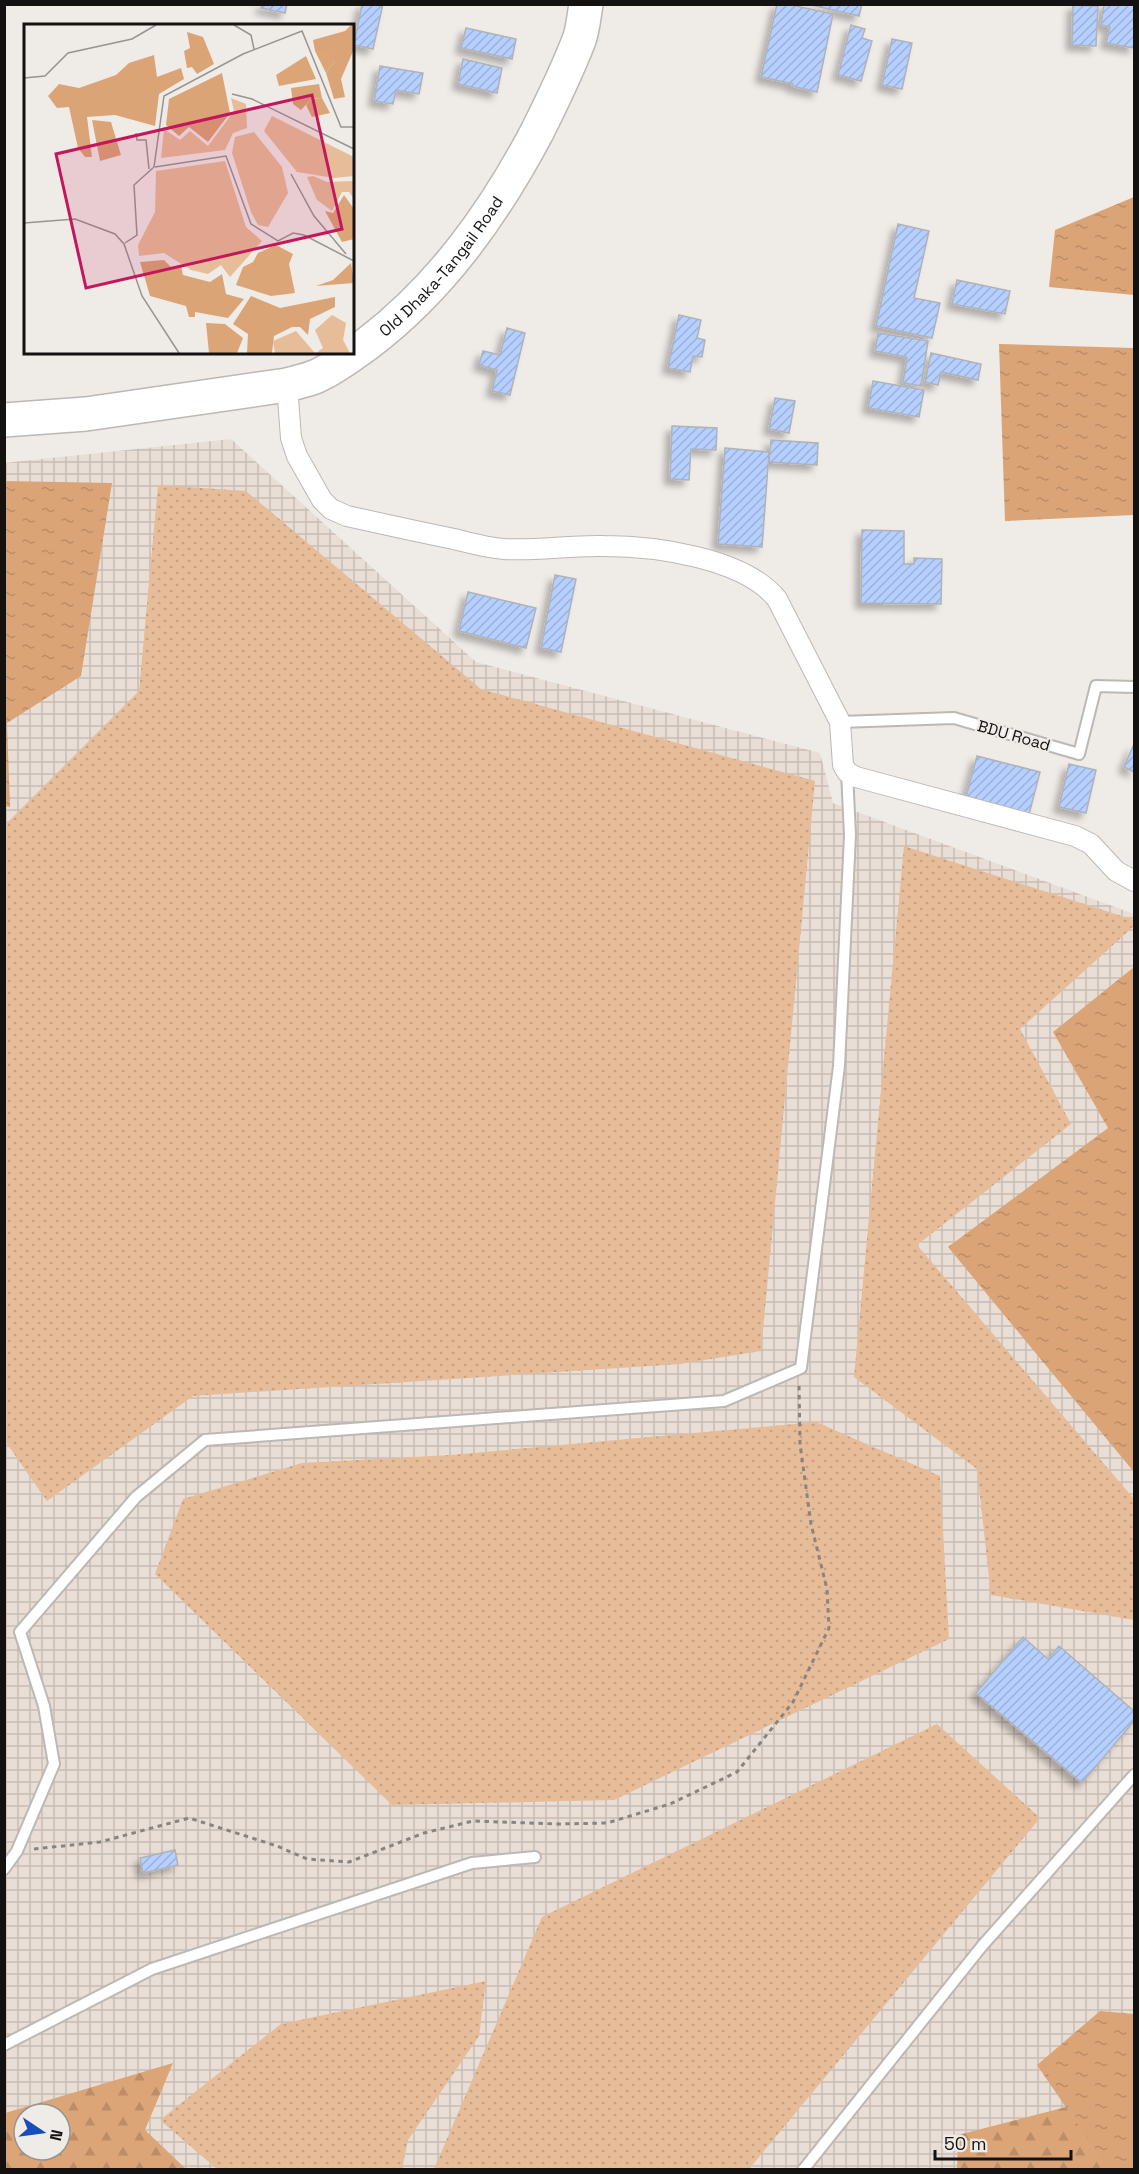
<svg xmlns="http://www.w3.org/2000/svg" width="1139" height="2174" font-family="'Space Grotesk',sans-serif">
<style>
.industrial{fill:url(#industrial-grid);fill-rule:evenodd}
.grass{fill:url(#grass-dots)}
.forest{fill:url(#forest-firs);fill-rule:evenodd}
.water{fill:url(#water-ripples)}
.building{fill:url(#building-hatch);stroke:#b0b2b7;stroke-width:1.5;filter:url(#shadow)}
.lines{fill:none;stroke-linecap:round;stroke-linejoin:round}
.lane-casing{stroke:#bcb8b4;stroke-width:14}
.street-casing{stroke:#bcb8b4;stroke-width:22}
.highway-casing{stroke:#bcb8b4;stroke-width:36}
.path{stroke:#878481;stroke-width:3;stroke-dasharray:4.5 4.5;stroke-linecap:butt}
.lane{stroke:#fff;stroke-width:10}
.street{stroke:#fff;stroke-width:20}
.highway{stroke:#fff;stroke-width:33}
.labels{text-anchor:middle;stroke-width:4.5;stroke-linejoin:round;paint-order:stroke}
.street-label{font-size:16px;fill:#131210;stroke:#efebe7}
.inset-road{fill:none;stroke:#979491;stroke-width:1.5}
.view{fill:#c2185b;fill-opacity:0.15;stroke:#c2185b;stroke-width:3}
.inset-edge{fill:none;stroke:#131210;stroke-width:3}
</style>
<defs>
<pattern id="industrial-grid" width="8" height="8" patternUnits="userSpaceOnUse" patternTransform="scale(1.5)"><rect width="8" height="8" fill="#e9ded5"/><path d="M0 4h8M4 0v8" fill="none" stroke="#c7bdb6"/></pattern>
<pattern id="grass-dots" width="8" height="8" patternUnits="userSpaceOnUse" patternTransform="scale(1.5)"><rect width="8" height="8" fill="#e7bc98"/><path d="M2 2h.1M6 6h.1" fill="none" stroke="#c5a182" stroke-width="1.8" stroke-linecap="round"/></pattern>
<pattern id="forest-firs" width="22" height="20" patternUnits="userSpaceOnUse" patternTransform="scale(1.5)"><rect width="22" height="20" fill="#dca577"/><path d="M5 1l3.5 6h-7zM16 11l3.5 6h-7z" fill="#bc8d66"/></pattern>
<pattern id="water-ripples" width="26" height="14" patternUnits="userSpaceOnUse" patternTransform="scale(1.5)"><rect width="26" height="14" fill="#dba477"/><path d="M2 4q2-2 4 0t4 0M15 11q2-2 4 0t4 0" fill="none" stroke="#bb8c66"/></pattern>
<pattern id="building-hatch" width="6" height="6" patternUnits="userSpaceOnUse" patternTransform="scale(1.5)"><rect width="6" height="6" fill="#b5cffe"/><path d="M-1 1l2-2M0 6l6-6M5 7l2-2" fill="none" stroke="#9bb1d9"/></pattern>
<filter id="shadow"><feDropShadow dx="-5.5" dy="5.5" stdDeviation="3" flood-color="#0004"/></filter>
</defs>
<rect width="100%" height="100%" fill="#efebe7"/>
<path class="industrial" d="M231,439L476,662L820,753L833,803L1134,914V2169H5L4,463ZM24,2114H60V2150H24Z"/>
<path class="grass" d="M158,485L246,491L481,689L815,781L761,1351L680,1364L193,1396L47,1501L5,1441V825L139,691Z
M904,846L1134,920V926L1020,1029L1071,1124L917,1245L1134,1499V1620L991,1595L977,1469L854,1377Z
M816,1422L940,1476L949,1639L614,1800L392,1805L155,1574L183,1499L302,1463L451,1455Z
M937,1724L1040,1818L749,2169H434L542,1917Z
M486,1981L479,2036L408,2140L402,2169H217L160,2120L281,2024Z"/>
<path class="forest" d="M173,2063L145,2130L186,2169H5V2113ZM24,2114H60V2150H24Z
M1066,2107L1103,2160L1102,2169L957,2170L958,2135Z"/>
<path class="water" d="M1134,197V295L1049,287L1055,230Z
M999,344L1134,348V515L1005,521Z
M4,481L112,483L81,676L7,723L10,807L4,806Z
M1134,967V1472L948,1247L1108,1128L1053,1032Z
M1100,2011L1134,2014V2169H1102V2160L1037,2065Z"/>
<path class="building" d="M262,4H287L285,13L261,8Z
M362,4H383L373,49L354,45Z
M777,4H787L833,14L817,92L792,86L793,84L761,77Z
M807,4H862L859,16Z
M1104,4H1134V48L1106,43L1110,27L1101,25Z
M1073,5L1098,6L1096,46L1072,45Z
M851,25L865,29L862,38L872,41L861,81L838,75Z
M466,28L516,39L512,59L461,48Z
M892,39L912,43L902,89L882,85Z
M463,59L502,68L497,93L458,84Z
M380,66L423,73L419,94L396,90L393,104L374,101Z
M898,224L929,231L914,298L940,303L932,338L876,326Z
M957,280L1010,291L1005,314L952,304Z
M679,315L701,320L697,338L705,340L702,357L693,356L690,372L668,368Z
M507,328L525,333L510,395L492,391L497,370L479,365L483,351L500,355Z
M878,333L928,341L921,386L903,383L907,357L875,351Z
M931,353L981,364L978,380L941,372L938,385L925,382Z
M873,381L924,390L919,417L868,408Z
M775,398L795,401L789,433L769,429Z
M672,426L717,428L716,450L691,449L689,480L670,479Z
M771,440L818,443L817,465L769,462Z
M725,448L769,452L762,547L718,544Z
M862,530L904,531V564H914V558L942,559L941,604L861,603Z
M555,575L576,579L561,652L541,648Z
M468,592L536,608L526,648L459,631Z
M1134,744V772L1124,767Z
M977,756L1040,772L1029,814L966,797Z
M1069,764L1096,770L1086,813L1059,807Z
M1023,1637L1048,1659L1059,1646L1134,1711V1721L1082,1783L976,1693Z
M175,1850L178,1865L143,1873L140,1858Z"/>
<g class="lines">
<g class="lane-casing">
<path id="lane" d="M840,722L954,718L1079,754L1096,686L1134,687
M4,1869L17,1851L54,1764L44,1706L20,1632L136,1497L205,1440L724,1401L801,1368L839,1066L850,835L847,772
M4,2045L152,1969L472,1863L535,1857
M803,2170L982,1946L1134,1775"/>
</g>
<g class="street-casing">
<path id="street" d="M287,385L291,438L297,456L322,500L331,509L347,516C383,524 419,532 454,539C470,543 487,548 504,549C537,551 570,545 604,546C655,546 744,558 777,599L840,722L843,765L847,772L856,777L1075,836L1091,844L1116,871L1134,881"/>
</g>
<g class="highway-casing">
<g id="highway">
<path id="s1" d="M4,420L86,414L287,385C297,382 308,380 317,376C335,368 352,355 367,344C441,288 494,213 537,132C552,102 567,71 579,40C583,29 584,16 586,4"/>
</g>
</g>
<path class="path" d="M34,1849L100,1842L189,1818L277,1846L307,1859L349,1862L424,1833L473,1821L558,1824L607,1823L670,1804L737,1772L793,1702L829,1628L827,1589L811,1524L800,1444L799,1385"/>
<use href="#lane" class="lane"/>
<use href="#street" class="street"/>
<use href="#highway" class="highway"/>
</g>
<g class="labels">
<g class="street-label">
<text dy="6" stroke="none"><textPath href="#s1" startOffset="484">Old Dhaka-Tangail Road</textPath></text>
<text transform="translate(1014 735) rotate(16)" y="6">BDU Road</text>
</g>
</g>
<g transform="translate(24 24)">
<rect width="330" height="330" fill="#efebe7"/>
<path d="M207,74L222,80L223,104L209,109L201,126L137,134L140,105L156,116L166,107L184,122L210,87ZM248,92L330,133V152L310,154L273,148L240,107ZM230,108L258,143L264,169L244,203L234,201L227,188L208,129L211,113ZM201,137L222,203L238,217L206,253L197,241L184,250L167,246L140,229L115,232L114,221L131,188L132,147ZM289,152L303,158L330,157V175L325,168H318L308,187L293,176L283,153ZM308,291L322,299L319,316L326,329H292L299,324L291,306ZM272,307L291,329H251L249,317Z" fill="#e7bc98"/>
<path d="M311,26V37L302,49L291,27ZM282,32L292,55L255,62L252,51ZM298,74L306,89L288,93L282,81L287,75ZM320,171L330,185V215L318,218L301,187L309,189ZM252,221L269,230L265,240L271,269L247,272L212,261L219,243L229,238L234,229ZM327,239L330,259L292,262L309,256ZM182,299L201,300L219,314L213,329H185Z" fill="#dca577"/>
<path d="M327,1H330V25L317,55L321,73L310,75L302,49L311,37V27H291L289,16L321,7ZM163,8L179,13L190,40L173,50L168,43L163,44L160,27L166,24ZM130,31L133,53L157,44L160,55L135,70L131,102L91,91L63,93L68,133H61L54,124L45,83L33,84L24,72L35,60L55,64L92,51L105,39ZM198,49L206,89L184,118L165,103L155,112L142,101L145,75ZM295,60L298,74L287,75L277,86L269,80L267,64ZM68,96L87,98L97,131L76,137ZM140,236L147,243L157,241L159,251L186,258L198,250L202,270L220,275L204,294L171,288V293H165L162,282L126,272L116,238ZM227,272L256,284L311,273V283L286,295L284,311L276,303H268L250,312L248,329H223L224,310L209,300Z" fill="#dba477"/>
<path class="inset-road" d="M210,1L227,11L230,25M0,54L21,52L44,29L108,15L132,1M208,70L228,75L330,125M112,109L113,116H122L125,145M131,143L202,132L227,200L254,217L269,209L280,211L330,237M267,150L290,192L322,230M0,199L51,195L91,210L100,220L118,272L155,329M101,219L113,211L110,161L130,143L140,72L219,30L278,7L317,103H330"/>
<path class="view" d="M288,71L318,205L62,264L32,130Z"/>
<rect width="330" height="330" class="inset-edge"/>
</g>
<rect width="1139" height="2174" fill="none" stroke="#131210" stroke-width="12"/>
<g transform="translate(42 2132) rotate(103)"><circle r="28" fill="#efebe7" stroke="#979491" stroke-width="1.5"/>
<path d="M0-4.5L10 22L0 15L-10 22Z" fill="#164db9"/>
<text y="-9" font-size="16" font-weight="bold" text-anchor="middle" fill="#131210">N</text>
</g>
<path d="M935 2150v9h136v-9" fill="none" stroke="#131210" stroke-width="3"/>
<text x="944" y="2150" font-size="18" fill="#131210" stroke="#efebe7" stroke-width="4.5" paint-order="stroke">50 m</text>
</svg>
